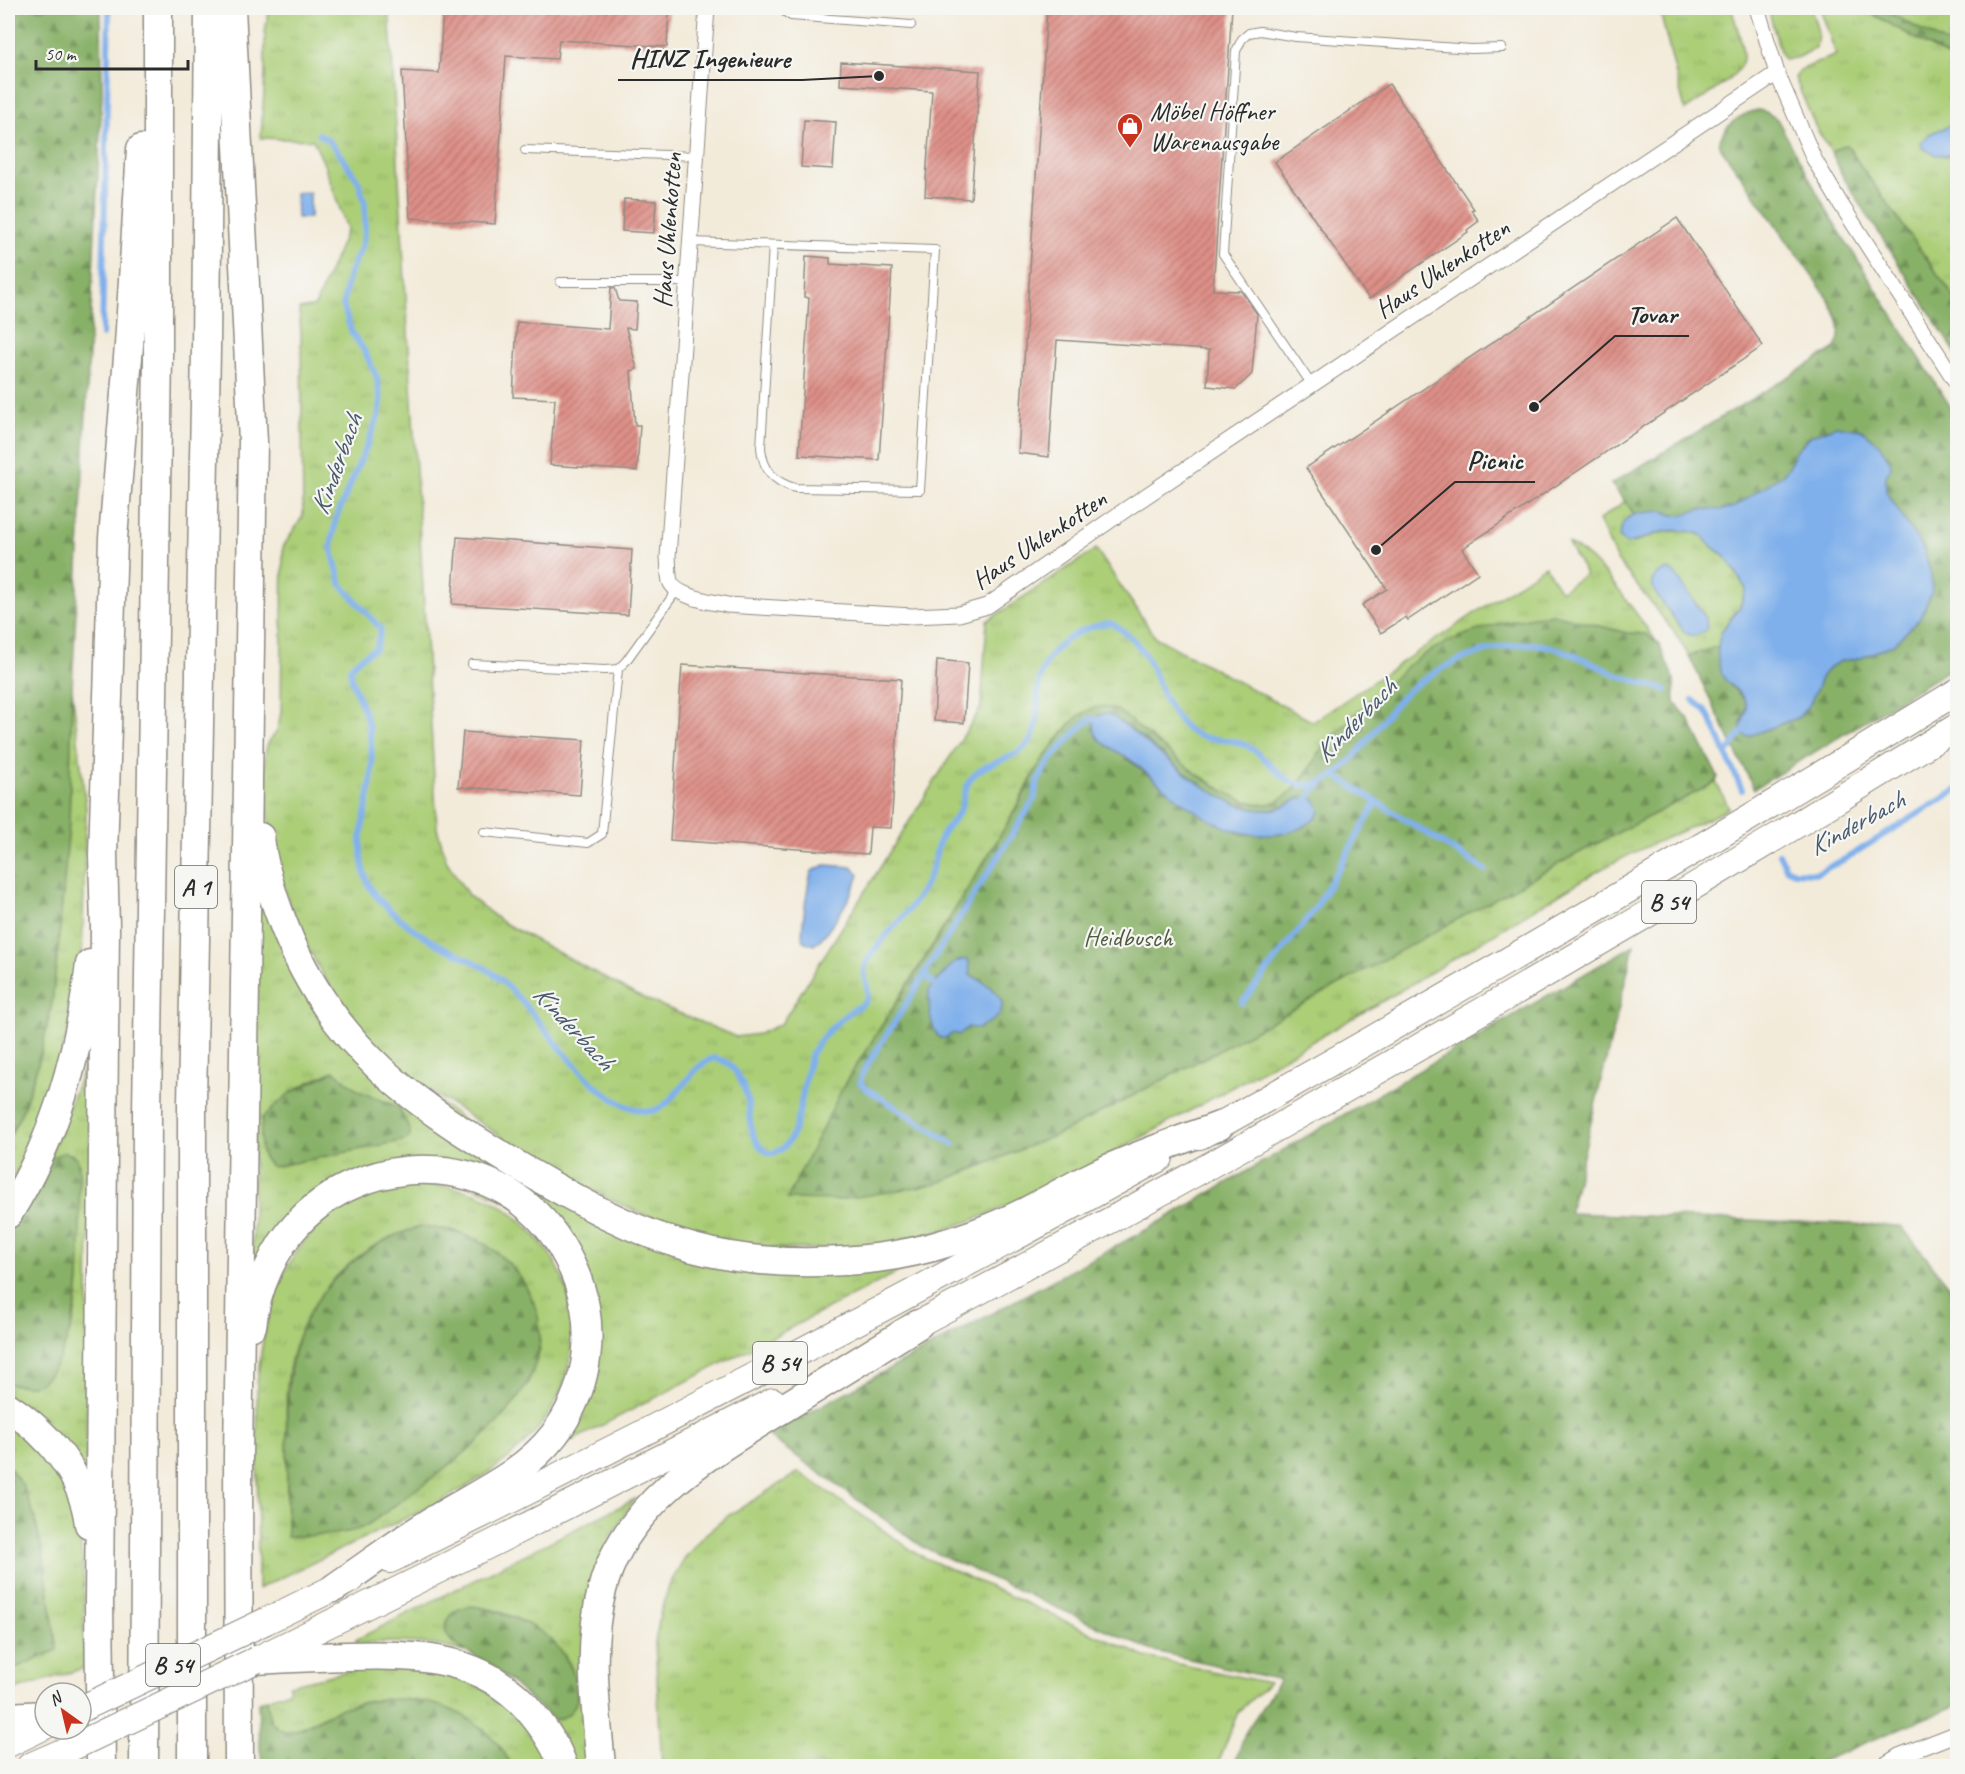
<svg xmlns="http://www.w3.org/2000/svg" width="1965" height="1774" font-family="Caveat,sans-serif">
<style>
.grass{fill:url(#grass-tufts);stroke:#6b7c51;stroke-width:1.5;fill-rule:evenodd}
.forest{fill:url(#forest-firs);stroke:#5a6e4a;stroke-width:1.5;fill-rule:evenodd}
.water{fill:#80b0eb;stroke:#566e8b;stroke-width:1.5}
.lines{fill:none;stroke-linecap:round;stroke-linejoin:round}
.stream{stroke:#80b0eb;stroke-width:6}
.building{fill:url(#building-hatch)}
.service-casing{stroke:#8f8b82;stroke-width:10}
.minor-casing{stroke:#8f8b82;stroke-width:17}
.trunk-casing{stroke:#8f8b82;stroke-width:28}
.motorway-casing{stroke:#8f8b82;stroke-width:31}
.service{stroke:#fff;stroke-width:8}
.minor{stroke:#fff;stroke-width:15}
.trunk{stroke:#fff;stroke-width:26}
.motorway{stroke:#fff;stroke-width:28}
.trunk-bridge-casing{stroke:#8f8b82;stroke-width:28;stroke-linecap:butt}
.trunk-bridge{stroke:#fff;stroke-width:26}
.labels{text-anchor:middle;stroke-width:4.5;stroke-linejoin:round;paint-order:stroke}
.shield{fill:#f6f6f2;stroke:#686867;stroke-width:1.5}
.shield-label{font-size:24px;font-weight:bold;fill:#2b2b2b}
.poi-label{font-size:26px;fill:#2b2b2b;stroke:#f6f6f2;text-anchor:start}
.street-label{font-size:26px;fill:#2b2b2b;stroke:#f6f6f2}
.park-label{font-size:26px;fill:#515c42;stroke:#f6f6f2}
.water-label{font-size:27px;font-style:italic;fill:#495a6e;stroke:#f6f6f2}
.leader{fill:none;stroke:#2b2b2b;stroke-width:2}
.callout-dot{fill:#2b2b2b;stroke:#f6f6f2;stroke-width:2}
.callout-label{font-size:27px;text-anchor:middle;font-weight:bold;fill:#2b2b2b;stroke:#f6f6f2;stroke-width:4.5;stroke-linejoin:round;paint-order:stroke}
</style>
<defs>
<pattern id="grass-tufts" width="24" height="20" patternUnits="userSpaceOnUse" patternTransform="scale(1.5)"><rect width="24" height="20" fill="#abce77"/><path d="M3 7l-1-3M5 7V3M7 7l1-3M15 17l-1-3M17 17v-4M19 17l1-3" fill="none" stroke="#93b167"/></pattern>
<pattern id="forest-firs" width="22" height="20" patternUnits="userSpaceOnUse" patternTransform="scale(1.5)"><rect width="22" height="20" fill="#88b168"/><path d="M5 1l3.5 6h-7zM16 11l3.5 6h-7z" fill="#6f9056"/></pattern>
<pattern id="building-hatch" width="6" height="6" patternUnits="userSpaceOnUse" patternTransform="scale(1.5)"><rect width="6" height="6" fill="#de9088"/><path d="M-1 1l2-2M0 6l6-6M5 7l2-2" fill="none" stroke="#b4766f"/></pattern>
</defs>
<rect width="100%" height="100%" fill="#f6f6f2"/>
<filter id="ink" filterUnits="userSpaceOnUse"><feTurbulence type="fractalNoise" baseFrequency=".0167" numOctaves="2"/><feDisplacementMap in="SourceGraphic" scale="12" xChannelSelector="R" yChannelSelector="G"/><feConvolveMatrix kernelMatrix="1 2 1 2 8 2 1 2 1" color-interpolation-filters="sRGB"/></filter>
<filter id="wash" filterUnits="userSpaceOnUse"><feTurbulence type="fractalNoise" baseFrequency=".008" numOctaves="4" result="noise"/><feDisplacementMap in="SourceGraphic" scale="24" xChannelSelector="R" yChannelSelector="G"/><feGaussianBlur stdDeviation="1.35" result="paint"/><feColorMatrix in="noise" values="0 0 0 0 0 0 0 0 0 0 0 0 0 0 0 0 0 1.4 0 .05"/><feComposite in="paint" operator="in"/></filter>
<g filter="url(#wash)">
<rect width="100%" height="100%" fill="#f3ebda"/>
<path class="grass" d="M269,8H389L437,828L447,862L468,895L502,922L636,995L736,1037L759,1034L781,1024L981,708L987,621L1096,549L1155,637L1313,722L1545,566L1561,591L1586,574L1568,544C1600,557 1638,617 1659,645L1646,634L1627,633L1553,614L1501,623L1449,642L1424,655L1378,692L1323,748L1295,789L1279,801L1266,805L1244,801L1232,796L1202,777L1081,714C1042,747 1024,796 998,839C948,921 897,1002 845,1083L917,1188C941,1183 963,1173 986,1164C1030,1146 1073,1127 1116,1105L1584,850L1716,782L1729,808C1685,832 1637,848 1593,874C1533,909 1475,946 1415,982C1358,1016 1300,1048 1243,1081C1188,1112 1133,1143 1077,1172C1035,1193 992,1215 947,1229C894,1245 834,1251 779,1248C652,1240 540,1162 437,1095C341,1033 281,924 268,812C267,796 262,760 267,746C269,740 274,736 277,730C279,724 280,718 281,712L283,547L303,516L301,332L299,309L315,306L347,229L324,164L313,140L261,138L265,76V32Z
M1659,8H1731C1736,23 1743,42 1743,58C1742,77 1700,99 1685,110Z
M1768,8H1811L1818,32L1816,48L1799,57L1785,60L1781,55Z
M1820,8H1862L1957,62V123L1929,134L1943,156L1957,155V301L1862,168L1847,145L1835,149L1832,153L1816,128L1795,78L1800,70L1836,55Z
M1880,8H1957V49Z
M1624,502L1630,506L1634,515L1629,517L1634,543C1656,533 1678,526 1702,535C1707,546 1719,550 1727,559C1734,568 1740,580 1746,589L1739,608L1730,618L1721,633L1719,646L1689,656L1675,633L1616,559L1599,520Z
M72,689L86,808L82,963L76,1004L43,1117L8,1189V1140L23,1109L40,1058L52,1003L69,823Z
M258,887L331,1023L609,1226L908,1267L566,1444L564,1443L586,1396L556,1221L407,1160L252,1268ZM334,1071L359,1091L398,1107L405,1121L406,1140L273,1167L290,1093L311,1081Z
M89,1054L91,1055L86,1465L83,1466L8,1396V1382L11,1384L55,1367L74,1321L79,1282V1164L77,1158L72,1154L49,1158Z
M408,1184C475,1184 512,1201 551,1256C567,1279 573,1311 572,1338C568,1446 465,1490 381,1530C340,1550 299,1569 258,1589L257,1385C263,1324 276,1262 325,1220C338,1209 352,1199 368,1193C381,1189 395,1187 408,1184ZM420,1227L452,1230L483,1242L510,1264L523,1281L540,1350L528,1383L512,1406L478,1442L439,1473L361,1528L288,1537C285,1512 287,1485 287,1459C287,1435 285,1409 287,1385C294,1310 347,1246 420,1227Z
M8,1424C96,1480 83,1577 84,1668L8,1692V1671L57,1650L43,1554L34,1515L13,1472L8,1466Z
M799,1472L919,1555L1145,1657L1269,1683L1238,1712L1217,1766H662L655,1643L660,1614L669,1586L684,1559L702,1537L729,1515Z
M635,1499L606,1543L594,1766H575L553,1720L578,1697C576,1686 574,1671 568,1661C552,1632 486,1595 456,1611L451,1641L465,1652C430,1641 394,1640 359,1644L355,1642L357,1639Z
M422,1668C441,1674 462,1678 480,1687C511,1702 535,1735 549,1766H512L500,1746L431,1704L414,1701L380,1699L361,1703L339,1709L296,1730L287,1732L280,1730L270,1720L267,1699L289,1691V1685L357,1669Z"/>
<path class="forest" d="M8,8H101L102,94L72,689L69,823L58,950L52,1003L40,1058L23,1109L8,1140Z
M1862,8H1880L1957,49V62Z
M1758,110L1766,112L1777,119L1831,218L1957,417V665L1754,789L1689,656L1719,646C1718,659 1719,673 1728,683C1744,700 1752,700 1740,724L1755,734L1799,717L1810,703L1822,676L1829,668L1841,661L1861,658L1893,644L1920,618L1931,574L1923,551L1886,491V475L1890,470L1891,464L1887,456L1836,426L1810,436L1794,454L1789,467L1782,475L1734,507L1720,510L1700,509L1683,515H1672L1662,511L1634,515C1629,504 1619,494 1611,484L1836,348C1844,326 1837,316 1827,297L1719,145C1722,126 1740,114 1758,110Z
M1847,145L1862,168L1957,301V355L1843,177L1832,153L1841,146Z
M1553,614L1627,633L1646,634L1659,645L1674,679L1675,703L1688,718L1718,777L1716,782L1584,850L1214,1053L1059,1134L935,1184L839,1200L787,1199L845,1083L926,957L1017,808L1040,763L1071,723L1081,714L1093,708L1104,706L1119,711C1150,736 1227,809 1267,804C1277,803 1287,796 1294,789C1306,778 1313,761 1323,748C1335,733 1351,720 1365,706C1383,688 1402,669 1423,655C1461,631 1509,620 1553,614ZM1107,714C1154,739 1212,811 1267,810C1279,810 1290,803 1301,797L1239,833C1187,811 1146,770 1099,739ZM955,962H969L970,975C985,982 995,989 1002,1004L986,1024L968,1027L962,1032L937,1035C932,1025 928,993 935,983C940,976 949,969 955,962Z
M1634,945L1569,1213L1901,1226L1957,1296V1705L1810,1766H1234L1245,1733L1280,1680L1150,1650L923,1547L767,1435L1153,1226Z
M334,1071L359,1091L398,1107L410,1130V1136L406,1140L273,1167C256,1157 261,1135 262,1118L290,1093Z
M65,1152L77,1158L79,1173C79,1235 87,1302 59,1359C54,1368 46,1382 34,1385C27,1387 18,1385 11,1384L8,1382V1227L49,1158Z
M420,1227C458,1228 491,1241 515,1271C588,1363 485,1441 415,1490C403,1499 371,1525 359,1529C337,1536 311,1535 287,1537C287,1506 287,1476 287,1445C286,1374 289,1320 345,1269C367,1248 391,1235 420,1227Z
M8,1466L23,1486L34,1515L43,1554L57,1650L8,1671Z
M474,1606C499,1612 526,1620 547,1636C570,1654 599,1713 553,1720C532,1701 511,1681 489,1664C477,1654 431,1643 450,1617C457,1608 463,1607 474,1606Z
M267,1699L270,1720C275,1726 281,1732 289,1731C304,1731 325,1715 339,1709C387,1692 449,1696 487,1733C498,1742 505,1754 512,1766H263L260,1749L258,1702Z"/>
<path class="water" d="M1957,123V155H1936L1922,148L1921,143L1929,134Z
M296,193H310V218H297Z
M1836,426L1861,430L1879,444L1887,456L1891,464L1890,470L1886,475V491L1924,551L1931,574L1932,591L1920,618L1894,644L1861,658L1841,661L1829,668L1822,676L1811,702L1799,717L1747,737L1741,733C1740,720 1749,714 1745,702C1742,692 1734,689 1727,682C1716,670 1716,648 1721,633C1726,623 1735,616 1740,607C1742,601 1744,595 1746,589C1740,579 1734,568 1727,559C1719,550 1707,546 1702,535C1687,529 1668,529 1653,535C1643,538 1636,543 1625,543L1619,537L1623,523L1629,517L1639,513L1662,511L1672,515H1683L1700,509L1720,510L1734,507L1782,475L1789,467L1794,454L1810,436Z
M1665,570H1671L1676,575L1706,618L1707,629C1699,636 1694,638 1684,632L1654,591L1652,581L1656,575Z
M1101,714H1108L1115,718C1153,745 1200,793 1244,807C1254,810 1266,811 1276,809C1292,805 1314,783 1320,812C1312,825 1299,829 1285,833C1225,847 1175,796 1132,761C1123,754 1100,744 1096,734C1092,726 1095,718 1101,714Z
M825,865L852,867L859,875C852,895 831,932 814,945L803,941C800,934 808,880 812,871Z
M966,959L969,962L970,975C983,981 1013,998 998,1016C992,1022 984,1024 978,1029L968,1027L959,1035L953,1033L946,1038H940C929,1026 929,1006 929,990L955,962Z"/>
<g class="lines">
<path class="stream" d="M319,134L327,139L336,149L359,182L365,204V231L362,246L348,277L343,305L352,333L365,352L377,378L381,402L379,414L368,443L336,518L331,547L341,584L381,629L376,648L359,659L350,668C351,688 364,705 368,724C371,735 371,749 372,760C374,803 350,836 367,881C374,902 417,933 437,944C458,956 481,962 500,979C541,1014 589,1105 645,1111C673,1115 687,1066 714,1058C719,1060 727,1061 730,1065C739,1074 745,1089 748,1101C751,1117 748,1136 762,1148C765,1151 768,1154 773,1153C805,1146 800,1074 813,1051C821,1037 837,1022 850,1012C854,1008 862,1006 865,1002C873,992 861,977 865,967C873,944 904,920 917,898C924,888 931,874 934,861C937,853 937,844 942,835C947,826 956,819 960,810C964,800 964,788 970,780C985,759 1015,762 1030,741C1039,728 1037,708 1038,692C1040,653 1073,628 1110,623C1161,649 1150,693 1185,727C1204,746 1232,734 1252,749C1268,759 1280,780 1299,784C1344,795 1378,716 1408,691C1442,663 1489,644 1533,644C1560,645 1594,665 1618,675C1634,681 1650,685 1666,690
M102,335L109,8
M1693,700L1705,710L1710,718L1742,790
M1726,755L1741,733
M1336,776L1485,870
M1306,802L1314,790L1323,783
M1779,854L1786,868L1794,872L1817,873L1845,859L1958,789
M924,976L864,1070L860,1082L865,1088L954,1144
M934,984L924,974L1035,798C1032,773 1073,734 1090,719L1104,720
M1242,1003L1315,909L1377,802"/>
</g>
<g id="blocks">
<path class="building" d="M443,8H600L631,9V8H669L667,47L559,40L557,59L506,56L495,224L410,218L402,71L439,73Z
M1047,8H1232L1213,290L1241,291L1257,314L1252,374L1236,389L1207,386L1209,350L1057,340L1049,457L1018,453Z
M841,62L980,71L971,199L925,196L932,91L840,85Z
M1389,84L1474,209L1471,210L1479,221L1467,230L1468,232L1369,299L1275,162Z
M804,120L836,122L833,169L801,167Z
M624,199L656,201L654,233L622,231Z
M1677,218L1763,346L1462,549L1478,573L1408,620L1406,617L1381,633L1362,605L1387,589L1306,468Z
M806,256L830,258V264L892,268L879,460L799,455L809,298L804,297Z
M611,288H615L619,301L637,302L635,329L626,328L637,369L631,371L635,425H640L637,471L550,465L555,399L513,397L517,322L608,329Z
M457,537L632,550L628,615L452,604Z
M937,660L968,663L964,723L934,721Z
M682,665L901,679L891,828L870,827L868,854L670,840Z
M463,732L584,740L580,795L458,787Z"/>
</g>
</g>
<g filter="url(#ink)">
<use href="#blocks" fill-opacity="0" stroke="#8f8b82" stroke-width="1.5"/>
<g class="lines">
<g class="service-casing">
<path id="service" d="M779,8L791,16L911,25
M525,150L696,156
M690,242L935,250L920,490L795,488C774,482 763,470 761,448L773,245
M560,282H687
M1312,385L1223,254L1236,51L1242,39L1249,33L1260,31L1296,37L1472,49L1502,48
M472,664L605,670L618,669L626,661L677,590
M484,832L588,843L602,834L618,669"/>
</g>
<g class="minor-casing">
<path id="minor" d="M707,8L668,557C669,565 668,574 670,581C675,597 713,602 727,605L912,616L959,614L987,606L1125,510L1777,73
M1757,8L1777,73L1814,159L1840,203L1958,385
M1883,1766L1899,1756L1958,1733"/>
</g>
<g class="trunk-casing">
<path id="trunk" d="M1200,1136C1456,994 1708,844 1958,691
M901,1333C1260,1143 1612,940 1958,726
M390,1560C650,1432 907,1298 1160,1158
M266,1621L352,1579
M256,1660L499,1540L773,1401
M8,1744L45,1726
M30,1766L71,1748"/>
</g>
<g class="motorway-casing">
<path id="motorway" d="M231,8L253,442L238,1457L239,1766
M260,837C263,866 272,895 283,923C331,1049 415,1105 527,1171C580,1202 634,1232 693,1248C752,1264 816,1265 876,1258C928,1252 983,1233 1029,1210C1052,1198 1074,1185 1097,1174C1136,1155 1179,1141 1219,1126
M8,1214C56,1138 79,1053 90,964
M252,1326C256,1289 274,1248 300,1221C374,1146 504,1153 560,1244C572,1264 581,1284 585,1307C593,1353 582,1398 554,1435C525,1472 483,1491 444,1514C406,1536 371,1563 334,1588
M8,1407C49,1434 83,1474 89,1524
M256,1660C286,1658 316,1657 347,1656C417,1654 486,1655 534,1716C546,1731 557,1747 563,1766
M8,1717L45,1715
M101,1766L99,1601L105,927L103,855L113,538L129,345L141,149
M144,1766L147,1113L158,354V8
M192,1766V1103L206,350L209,8
M601,1766C596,1708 587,1647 602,1590C625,1498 721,1447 795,1401C837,1375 878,1349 919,1324"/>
</g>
<use href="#service" class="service"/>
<use href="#minor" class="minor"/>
<use href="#trunk" class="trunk"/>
<use href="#motorway" class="motorway"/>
<g class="trunk-bridge-casing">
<path id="trunk-bridge" d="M81,1709L266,1621
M71,1748L256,1660"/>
</g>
<use href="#trunk-bridge" class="trunk-bridge"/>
</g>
</g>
<defs>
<g id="shop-pin" transform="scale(1.35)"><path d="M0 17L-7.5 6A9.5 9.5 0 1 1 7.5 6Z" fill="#c8321e" stroke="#f6f6f2"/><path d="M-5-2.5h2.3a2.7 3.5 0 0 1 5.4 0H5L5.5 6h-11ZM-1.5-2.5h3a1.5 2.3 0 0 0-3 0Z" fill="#fff"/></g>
</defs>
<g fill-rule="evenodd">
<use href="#shop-pin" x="1130" y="126"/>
</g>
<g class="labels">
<g class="shield">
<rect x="175" y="866" width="42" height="42" rx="4.5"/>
<rect x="1642" y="881" width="54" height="42" rx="4.5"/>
<rect x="753" y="1342" width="54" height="42" rx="4.5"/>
<rect x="146" y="1644" width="54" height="42" rx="4.5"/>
</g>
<g class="shield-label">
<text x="196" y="895">A 1</text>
<text x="1669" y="910">B 54</text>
<text x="780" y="1371">B 54</text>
<text x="173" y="1673">B 54</text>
</g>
<g class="poi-label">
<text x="1150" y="120">Möbel Höffner<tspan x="1150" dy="30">Warenausgabe</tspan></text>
</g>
<g class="street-label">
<text transform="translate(667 230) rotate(-86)" y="9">Haus Uhlenkotten</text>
<text transform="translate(1442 268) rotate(-34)" y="9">Haus Uhlenkotten</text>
<text transform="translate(1039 539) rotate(-34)" y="9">Haus Uhlenkotten</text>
</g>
<g class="park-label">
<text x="1128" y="946">Heidbusch</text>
</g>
<g class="water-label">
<text transform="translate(336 464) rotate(-70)" y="9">Kinderbach</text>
<text transform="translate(1355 720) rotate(-46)" y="9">Kinderbach</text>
<text transform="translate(1856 823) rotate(-29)" y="9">Kinderbach</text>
<text transform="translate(574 1027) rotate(47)" y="9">Kinderbach</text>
</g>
</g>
<path class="leader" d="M879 76L802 80H618M1534 407L1615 336H1689M1376 550L1455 482H1535"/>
<g class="callout-dot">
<circle cx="879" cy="76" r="6"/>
<circle cx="1534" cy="407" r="6"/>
<circle cx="1376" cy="550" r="6"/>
</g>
<g class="callout-label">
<text x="710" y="67">HINZ Ingenieure</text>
<text x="1652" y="323">Tovar</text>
<text x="1495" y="469">Picnic</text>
</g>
<rect width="1965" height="1774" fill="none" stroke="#f6f6f2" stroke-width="30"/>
<g transform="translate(63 1711) rotate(326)"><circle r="28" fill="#f6f6f2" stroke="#a5a5a2" stroke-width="1.5"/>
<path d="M0-4.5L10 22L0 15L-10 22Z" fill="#c8321e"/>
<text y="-9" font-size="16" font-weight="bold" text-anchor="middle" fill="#2b2b2b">N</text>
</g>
<path d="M36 60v9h152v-9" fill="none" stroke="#2b2b2b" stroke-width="3"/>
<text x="45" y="60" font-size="18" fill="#2b2b2b" stroke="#f6f6f2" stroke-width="4.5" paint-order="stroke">50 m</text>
</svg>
